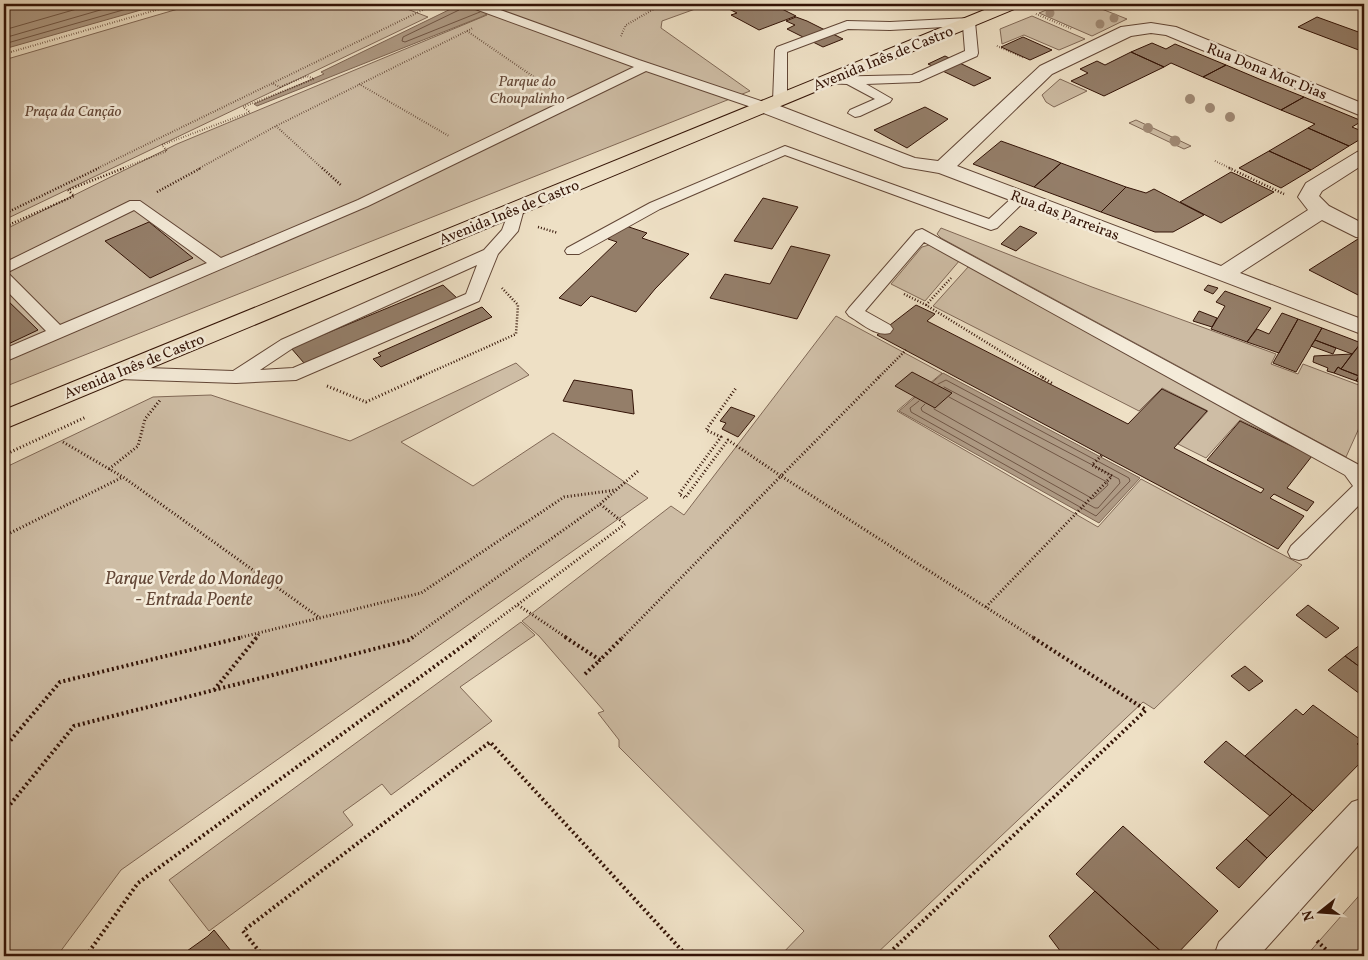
<svg xmlns="http://www.w3.org/2000/svg" width="1368" height="960" font-family="Vollkorn,serif">
<style>
.green{fill:#cebda5;stroke:#806856}
.water{fill:#ae9a84;stroke:#7d6452}
.lines{fill:none;stroke-linecap:round;stroke-linejoin:round}
.shore{stroke:#705645;stroke-width:1}
.building{fill:#947e69;stroke:#331306}
.service-casing{stroke:#624636;stroke-width:2}
.minor-casing{stroke:#624636;stroke-width:2}
.primary-casing{stroke:#331306;stroke-width:2}
.path-far3{stroke:#331306;stroke-width:2;stroke-dasharray:0.5 2;stroke-linecap:butt}
.path-far2{stroke:#331306;stroke-width:2.5;stroke-dasharray:1 2;stroke-linecap:butt}
.path-far1{stroke:#331306;stroke-width:3;stroke-dasharray:1 2.5;stroke-linecap:butt}
.path{stroke:#331306;stroke-width:4;stroke-dasharray:2 3;stroke-linecap:butt}
.service{fill:#f4ebd9;fill-rule:evenodd}
.minor{fill:#f4ebd9;fill-rule:evenodd}
.primary{fill:#eee0c5;fill-rule:evenodd}
.tree{fill:#a18b76}
.labels{text-anchor:middle;stroke-width:5;stroke-linejoin:round;paint-order:stroke}
.far-street-label{font-size:15px;fill:#331306;stroke:#f4ebd9}
.far-park-label{font-size:15px;font-style:italic;fill:#624636;stroke:#f4ebd9}
.park-label{font-size:18px;font-style:italic;fill:#624636;stroke:#f4ebd9}
</style>
<rect width="100%" height="100%" fill="#eee0c5"/>
<filter id="stains"><feTurbulence type="fractalNoise" baseFrequency=".004" numOctaves="4"/><feColorMatrix values="0 0 0 0 .2 0 0 0 0 .09 0 0 0 0 .02 0 0 0 .5 -.17"/></filter>
<radialGradient id="worn" r=".72"><stop offset=".6" stop-color="#630" stop-opacity="0"/><stop offset="1" stop-color="#630" stop-opacity=".3"/></radialGradient>
<path class="green" d="M195,4H394L428,17L4,220V60Z
M454,4H709L662,21L661,28L750,91L4,387V230L177,144L487,15Z
M1061,4H1089L1127,19L1092,36L1039,13Z
M1032,16L1085,39L1059,50L1024,35L1002,44L1000,29Z
M1060,79L1087,91L1054,107L1046,102L1042,95Z
M1136,120L1191,146L1184,149L1129,123Z
M941,228L1092,287L1276,354L1271,364L1298,374L1303,364L1364,387V417L1346,457L941,238L937,234Z
M929,245L960,260L925,301L891,284L922,247Z
M969,266L1312,455L1240,420L1206,458L1178,444L1208,411L1162,388L1139,411L933,306Z
M836,316L942,373L897,411L1098,527L1141,479L1302,565L1154,709L1143,702L874,956H780L804,931L619,747V740L598,713L604,711L539,636L522,621L671,506L684,515Z
M516,363L529,375L401,442L473,486L553,433L648,498L121,870L57,956H4V468L153,397L211,395L350,441Z
M521,622L535,635L460,687L492,721L391,795L382,784L343,812L353,825L209,931L169,880Z
M1364,890V956H1306Z"/>
<path class="water" d="M4,4H162L4,49Z
M461,4H507L481,17L257,106L254,104L324,74L321,72Z
M943,373L1140,478L1099,523L899,411Z"/>
<g class="lines">
<path class="shore" d="M461,4L459,10L403,37L402,41L405,42L480,12
M4,30L94,4
M4,38L121,4
M4,44L144,4
M919,401L910,408L911,412L1096,516L1130,481L1129,478L946,380L938,384
M925,404L921,408L922,411L1095,508H1098L1120,483L1119,479L944,387
M934,409L1093,499L1108,485L1107,482L949,397"/>
</g>
<path class="building" d="M730,4H772L796,16L759,30L731,15L737,13L723,6Z
M796,17L807,21L843,39L823,47L787,29L795,25L786,21Z
M1317,17L1364,34V52L1298,27Z
M1023,37L1052,50L1030,60L1001,47Z
M1152,43L1166,49L1175,44L1226,65L1203,77L1171,63L1164,67L1131,52Z
M1131,52L1164,67L1104,96L1071,81L1088,73L1080,69L1097,61L1105,65Z
M945,56L991,78L974,86L928,64Z
M1226,65L1264,81L1304,97L1281,110L1203,77Z
M1304,97L1362,121L1352,127L1364,132V137L1349,146L1308,128L1315,124L1281,110Z
M925,107L948,119L907,148L874,130Z
M1308,128L1349,146L1311,170L1269,151Z
M1001,141L1054,160L1061,163L1034,187L973,164Z
M1269,151L1311,170L1281,188L1239,168Z
M1061,163L1069,166L1126,187L1101,212L1034,187Z
M1231,172L1274,192L1221,223L1180,202Z
M1126,187L1146,193L1154,189L1204,215L1173,232H1155L1101,212Z
M763,198L798,207L772,249L734,241Z
M149,222L193,258L150,278L105,241Z
M623,225L647,233L642,238L689,254L655,289L636,312L591,296L581,306L559,298L617,242L608,239Z
M1020,226L1037,233L1016,251L1001,244Z
M1358,239L1364,242V298L1309,270Z
M791,246L830,255L797,319L710,298L725,274L770,284Z
M443,285L458,299L304,363L291,348Z
M1208,285L1218,288L1213,294L1204,290Z
M1225,291L1271,308L1247,342L1211,329L1225,306L1216,302Z
M4,297L38,330L4,346Z
M916,305L935,314L927,321L1128,424L1162,389L1207,411L1174,448L1261,493L1264,489L1207,460L1240,421L1312,456L1287,488L1314,502L1307,511L1274,494L1270,498L1304,516L1278,549L877,335Z
M482,307L492,317L381,367L373,359L381,356L378,353Z
M1199,311L1217,318L1212,327L1193,321Z
M1282,313L1298,319L1279,353L1247,342L1257,329L1269,334Z
M1298,319L1322,328L1296,372L1273,363Z
M1322,328L1351,339L1361,343L1352,354L1315,340Z
M1315,340L1336,348L1333,354L1311,346Z
M1361,343L1364,344V370L1359,376L1341,369Z
M1352,354L1341,369L1338,367L1334,373L1327,371L1328,368L1313,362L1314,356Z
M1338,367L1341,369L1359,376L1356,381L1334,373Z
M1363,371L1364,372V384L1356,381Z
M912,372L952,393L935,408L895,386Z
M574,380L632,390L634,414L563,401Z
M731,407L755,416L738,437L722,429L726,423L720,421Z
M1308,605L1339,628L1326,638L1296,615Z
M1364,642V670L1345,656Z
M1345,656L1364,670V697L1328,670Z
M1245,666L1263,681L1249,691L1231,676Z
M1313,705L1361,740L1357,744L1364,750V759L1313,811L1245,756L1296,709L1303,715Z
M1226,741L1292,794L1270,816L1204,762Z
M1292,794L1313,811L1267,858L1246,839Z
M1123,826L1218,911L1175,956H1166L1076,874Z
M1246,839L1267,858L1239,888L1216,868Z
M1095,891L1111,906L1166,956H1064L1049,936Z
M214,930L235,956H180L208,936Z"/>
<g class="lines">
<g class="service-casing">
<path id="service" d="M468,4H484L639,60L770,104L772,107L765,111L760,110L646,71L368,206L4,362V349L46,331L4,288V274L10,275L60,325L207,263L134,210L4,274V263L130,201H140L221,258L358,200L634,67L470,7Z
M969,18L975,22L978,53L977,56L919,82L866,84L892,99L890,102L860,116L855,117L848,113L850,110L875,99L847,84L824,83L822,80L824,77L912,75L965,51L963,26L890,30L848,29L787,52V101L780,105L773,101L775,50L777,47L847,21L890,22Z
M785,146L989,219L1015,195H1025L1028,198L997,228L991,230L785,155L660,209L579,254H567L565,251L567,248L650,203Z
M516,204L521,206L524,209L518,231L498,254L479,301L296,380L236,383L118,379L112,377L109,373L112,369L118,367L233,371L281,340L484,250L502,230L511,206ZM477,265L466,294L293,368L260,370L293,348Z
M922,229L1359,465L1364,472V500L1307,558L1299,560L1291,558L1288,552L1291,546L1353,486L1345,475L924,242L865,311L890,325L893,329L890,333C876,337 861,323 849,316L846,312L849,308L916,231Z"/>
</g>
<g class="minor-casing">
<path id="minor" d="M1151,23L1176,27L1364,104V117L1166,35L1151,33L1131,36L1052,74L957,166L1221,266L1308,210L1298,197L1306,183L1357,152L1364,150V164L1322,191L1319,196L1329,206L1364,224V238L1356,237L1322,220L1240,273L1364,320V335L939,173L904,167L758,111L756,107L758,103L765,101L772,103L915,158L938,161L1040,66L1121,27Z
M1364,798V839L1259,956H1214L1219,942L1352,802Z"/>
</g>
<g class="primary-casing">
<path id="primary" d="M999,4H1021L1019,7L4,429V410Z"/>
</g>
<path class="path-far3" d="M1097,4L1112,10
M1036,14L1072,29
M467,31L550,88
M621,36L626,25L663,4
M997,46L1024,58
M4,54L177,4
M359,84L449,136
M276,126L323,169
M1215,161L1232,169
M96,169L435,4
M121,169L167,151L162,145L250,112L243,107L314,79L307,76L280,87L273,84
M198,169L276,126L473,28"/>
<path class="path-far2" d="M322,168L342,186
M1229,168L1284,194
M157,192L201,168
M4,214L99,168
M4,227L74,196L68,190L124,168
M538,227L558,233
M904,294L926,305L1044,378
M926,305L951,278
M418,378L516,334L518,305L502,288
M878,378L906,350"/>
<path class="path-far1" d="M879,377L781,476L1034,638
M1042,377L1053,384
M327,386L366,402L421,377
M63,442L123,477L320,618
M4,455L86,417
M109,469L138,446L145,419L161,399
M4,536L123,477
M518,605L567,638
M986,607L1112,476L1092,465L1102,455
M238,638L421,593L564,497L616,490
M256,638L260,633
M412,638L600,504L638,471
M473,638L625,524L600,504
M622,638L781,476L728,440L685,498L679,494L721,437L706,430L736,388"/>
<path class="path" d="M565,637L600,660L623,637
M585,674L600,660
M214,690L257,637
M4,748L60,682L243,637
M4,812L74,726L409,640L413,637
M1317,941L1333,956
M86,956L138,883L475,637
M263,956L243,931L490,742L687,956
M886,956L1146,710L1032,637"/>
<use href="#service" class="service"/>
<use href="#minor" class="minor"/>
<use href="#primary" class="primary"/>
</g>
<g class="tree">
<circle cx="1050" cy="13" r="4.5"/>
<circle cx="1114" cy="18" r="4.5"/>
<circle cx="1100" cy="24" r="4.5"/>
<circle cx="1190" cy="99" r="5"/>
<circle cx="1210" cy="108" r="5"/>
<circle cx="1230" cy="117" r="5"/>
<circle cx="1148" cy="128" r="5"/>
<circle cx="1175" cy="141" r="5.5"/>
</g>
<g class="labels">
<g class="far-street-label">
<text transform="translate(883 58) rotate(-22)" y="5">Avenida Inês de Castro</text>
<text transform="translate(1267 71) rotate(22)" y="5">Rua Dona Mor Dias</text>
<text transform="translate(509 212) rotate(-22)" y="5">Avenida Inês de Castro</text>
<text transform="translate(1065 215) rotate(21)" y="5">Rua das Parreiras</text>
<text transform="translate(134 366) rotate(-22)" y="5">Avenida Inês de Castro</text>
</g>
<g class="far-park-label">
<text x="527" y="86">Parque do<tspan x="527" dy="17">Choupalinho</tspan></text>
<text x="73" y="116">Praça da Canção</text>
</g>
<g class="park-label">
<text x="194" y="584">Parque Verde do Mondego<tspan x="194" dy="21">- Entrada Poente</tspan></text>
</g>
</g>
<rect width="1368" height="960" fill="none" stroke="#eee0c5" stroke-width="20"/>
<rect x="5" y="5" width="1358" height="950" fill="none" stroke="#331306" stroke-width="2.5"/>
<rect x="10" y="10" width="1348" height="940" fill="none" stroke="#331306"/>
<g transform="translate(1320 912) rotate(253)" stroke="#f4ebd9" stroke-width="4" paint-order="stroke">
<path d="M0-4L9 19L0 12L-9 19Z" fill="#331306"/>
<text y="-8" font-size="14" font-weight="bold" text-anchor="middle" fill="#331306">N</text>
</g>
<rect width="100%" height="100%" filter="url(#stains)"/>
<rect width="100%" height="100%" fill="url(#worn)"/>
</svg>
